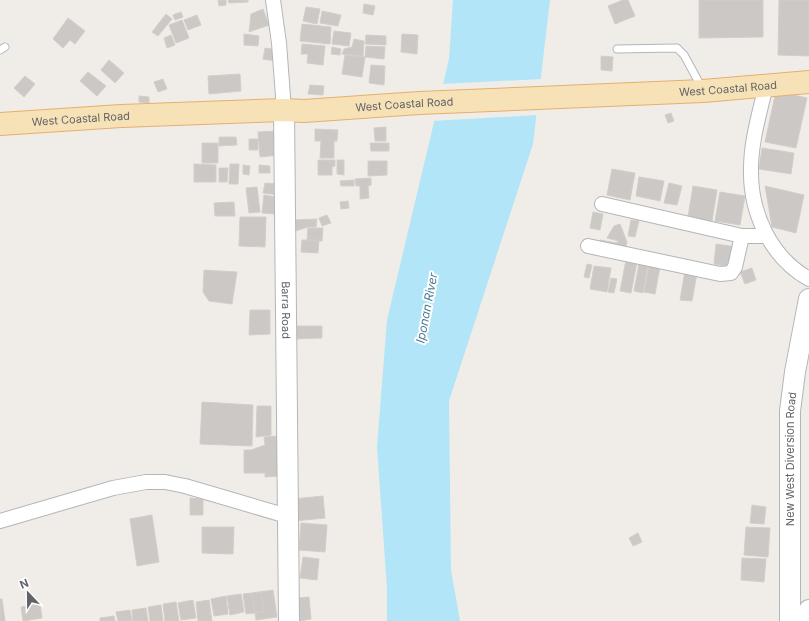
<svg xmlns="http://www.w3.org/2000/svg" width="809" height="621" font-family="Inter,sans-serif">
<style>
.water{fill:#b2e5f7}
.pier{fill:#f0ede9}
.building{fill:#ccc8c5;stroke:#d4cec7}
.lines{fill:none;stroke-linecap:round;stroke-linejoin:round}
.lane-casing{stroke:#b3b6b9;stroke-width:9}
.street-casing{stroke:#b3b6b9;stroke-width:16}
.secondary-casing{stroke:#b3b6b9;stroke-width:22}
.primary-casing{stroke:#e4af6e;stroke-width:24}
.lane{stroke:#fff;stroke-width:7}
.street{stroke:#fff;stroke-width:14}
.secondary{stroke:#fff;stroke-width:20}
.primary{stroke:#f7e2b7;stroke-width:22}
.labels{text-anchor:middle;stroke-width:4;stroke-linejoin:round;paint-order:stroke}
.street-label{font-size:11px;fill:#606467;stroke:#fff}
.water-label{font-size:12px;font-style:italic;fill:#487c97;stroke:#fff}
</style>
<rect width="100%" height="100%" fill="#f0ede9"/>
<path class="water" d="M453,0H550L533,144L449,401L451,570L460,621H387V589L377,447L387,320L449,59Z"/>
<path class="pier" d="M542,79L538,115L432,121L441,84Z"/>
<path class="building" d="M218,0H226V5L219,6Z
M228,0H248V2L229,3Z
M623,0H628L635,16L615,24L608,6Z
M699,0H763V37L699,38Z
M779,0H809V56L778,55Z
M364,4L375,6L373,15L363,13Z
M306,7L320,9L317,24L303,21Z
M263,9L269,25L249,32L251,14Z
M322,11L341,15L338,26L320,23Z
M181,12L183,17L175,20L173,15Z
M166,14L172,19L158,36L152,32Z
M197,15L201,25L188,30L184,20Z
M68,18L85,31L75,44L70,40L63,48L53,39Z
M182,20L189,38L176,43L169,25Z
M302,24L331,27L330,44L300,41Z
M334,31L351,33L349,46L332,44Z
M244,34L259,36L258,46L244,45Z
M402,34L418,35L417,54L401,52Z
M171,35L175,45L167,48L164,38Z
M366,35L386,36V45L365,44Z
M354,39L364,41L363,56L342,54L344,49L352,47Z
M302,44L325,46L323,65L307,63L308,54H301Z
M366,46L385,47L384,59L365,57Z
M332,47L341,49L340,55L331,54Z
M265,48L278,50L276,61L263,59Z
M345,55L365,57L362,77L342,74Z
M601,56L613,57L612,71L601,70Z
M109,60L124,73L115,83L101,70Z
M371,65L385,66L384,85L369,83Z
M88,72L106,86L97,96L80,81Z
M240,74L241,91L209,94L208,76Z
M25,76L35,84L24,97L14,88Z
M163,79L167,89L158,92L154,82Z
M310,85L324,86L323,95L308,94Z
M776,91L807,98L796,148L765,142Z
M139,96L149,97V103L139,102Z
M671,113L674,121L668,123L665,115Z
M386,127V141H375L374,128Z
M315,129L338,130L337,141H334V158H320L321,141H315Z
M278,131L279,155L260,157L258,132Z
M219,137H236L237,145L219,146Z
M249,139H258V150H249Z
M202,143H218V163H202Z
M370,143H389V151H371Z
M762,148L794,153L791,174L759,169Z
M318,160H335V166L332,167V175H318Z
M337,160H344V175L337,174Z
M368,161H387V175L368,176Z
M194,164L216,165V182H194Z
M230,164H239L238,184H229Z
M243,165L250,166L249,175L243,174Z
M259,165L270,166V173H259Z
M219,168H228L227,182H219Z
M612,169L635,173L630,200L607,195Z
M639,177L664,181L660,201L636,196Z
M371,178V185L368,186L369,198L360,199V186H356L355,179Z
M354,180V186H341L340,181Z
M265,183L279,184L278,195L263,193Z
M669,183L682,186L677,205L664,203Z
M693,186L717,190L712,221L688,217Z
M765,186L804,195L796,233L772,227Z
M257,187L260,212L249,213L246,188Z
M720,192L745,196L740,225L715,221Z
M264,195L276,197L274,214L262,213Z
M348,201L349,208L341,209L340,202Z
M234,202L235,216H215L214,203Z
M593,212L603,214L600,230L590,228Z
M327,215L331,223L322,226L319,218Z
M240,217H266L265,247L239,246Z
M317,219L316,227H308L295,231L294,220Z
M631,220L639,221L635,237L628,236Z
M620,224L627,242L625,250L599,245L600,240L616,243L619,241L607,238L614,226Z
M308,228H323L322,241L307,240Z
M302,240H319L318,253L301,252Z
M716,244L737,247L732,267L714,264Z
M626,260L637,262L631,293L620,291Z
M587,264L592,265L589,278L584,277Z
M639,264L648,265L643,293L634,291Z
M649,265L660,267L655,294L644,292Z
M594,266L611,268L607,292L590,289Z
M752,268L756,280L745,284L740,272Z
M204,270L237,272L232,304L209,301L203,292Z
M685,271L697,273L692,301L680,300Z
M611,278L617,279L614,293L608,292Z
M250,310H270V334L249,335Z
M291,326H322V338L291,339Z
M202,402L253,405L252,446L200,444Z
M257,406H271V435L256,437Z
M279,436L280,476L265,477V473H244V450H251L265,445L264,437Z
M323,496L325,518L294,521L293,499Z
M190,498L203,499V515H190Z
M752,505L766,507L764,524L750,523Z
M152,515L159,562L137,566L130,519Z
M301,523L327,525L325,552L299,550Z
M202,527H234L233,554L202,553Z
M746,527L770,528L768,557L744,555Z
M638,533L642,542L633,546L629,538Z
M303,557L319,559L317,580L300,578Z
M742,558L766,559L764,582L741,580Z
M273,590L277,617L256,620L252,593Z
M261,592L264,612L246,614L243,594Z
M241,594L244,612L230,615L227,596Z
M226,596L228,614L214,616L211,599Z
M309,597L311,619L300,621L298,598Z
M0,599H2L5,621H0Z
M193,600L196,618L181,620L178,603Z
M209,600L212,621H198L196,602Z
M176,602L179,621H165L163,604Z
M40,604L42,618L23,621L21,607Z
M161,605L163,621H150L148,607Z
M146,608L148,621H133L132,610Z
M130,610L132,621H118L116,612Z
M114,616L115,621H100V618Z"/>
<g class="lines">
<g class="lane-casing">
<path id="lane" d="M617,49L677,48L684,55L702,88
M0,50L5,47"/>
</g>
<g class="street-casing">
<path id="street" d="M273,0L279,43L284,110
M766,85C760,112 751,140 751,169C750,212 770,257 809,279
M602,204L742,236H767
M588,246L720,274L731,273L735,267L742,236
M0,521L113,488L146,482H165L185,486L287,516"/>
</g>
<g class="secondary-casing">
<g id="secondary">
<path id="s1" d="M284,110L289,621"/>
<path id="s2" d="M790,621V411L795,372L809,299"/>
<path d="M809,621V610"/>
</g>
</g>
<g class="primary-casing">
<g id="primary">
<path id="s3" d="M0,124L121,116L284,110L304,111L419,103L703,91L809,82"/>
</g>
</g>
<use href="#lane" class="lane"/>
<use href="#street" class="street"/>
<use href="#secondary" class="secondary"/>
<use href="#primary" class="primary"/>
</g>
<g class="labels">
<g class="street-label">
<text dy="4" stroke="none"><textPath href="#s3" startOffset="729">West Coastal Road</textPath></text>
<text dy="4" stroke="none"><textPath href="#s3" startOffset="405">West Coastal Road</textPath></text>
<text dy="4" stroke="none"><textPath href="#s3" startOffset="81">West Coastal Road</textPath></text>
<text dy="4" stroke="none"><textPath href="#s1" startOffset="200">Barra Road</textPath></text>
<text dy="4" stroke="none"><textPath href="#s2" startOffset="162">New West Diversion Road</textPath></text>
</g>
<g class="water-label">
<text transform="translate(427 308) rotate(-79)" y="4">Iponan River</text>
</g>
</g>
<g transform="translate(28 593) rotate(338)" stroke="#ffffff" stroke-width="3" paint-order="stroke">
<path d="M0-3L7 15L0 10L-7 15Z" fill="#606467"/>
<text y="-6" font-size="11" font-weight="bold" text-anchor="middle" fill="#606467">N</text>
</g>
</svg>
